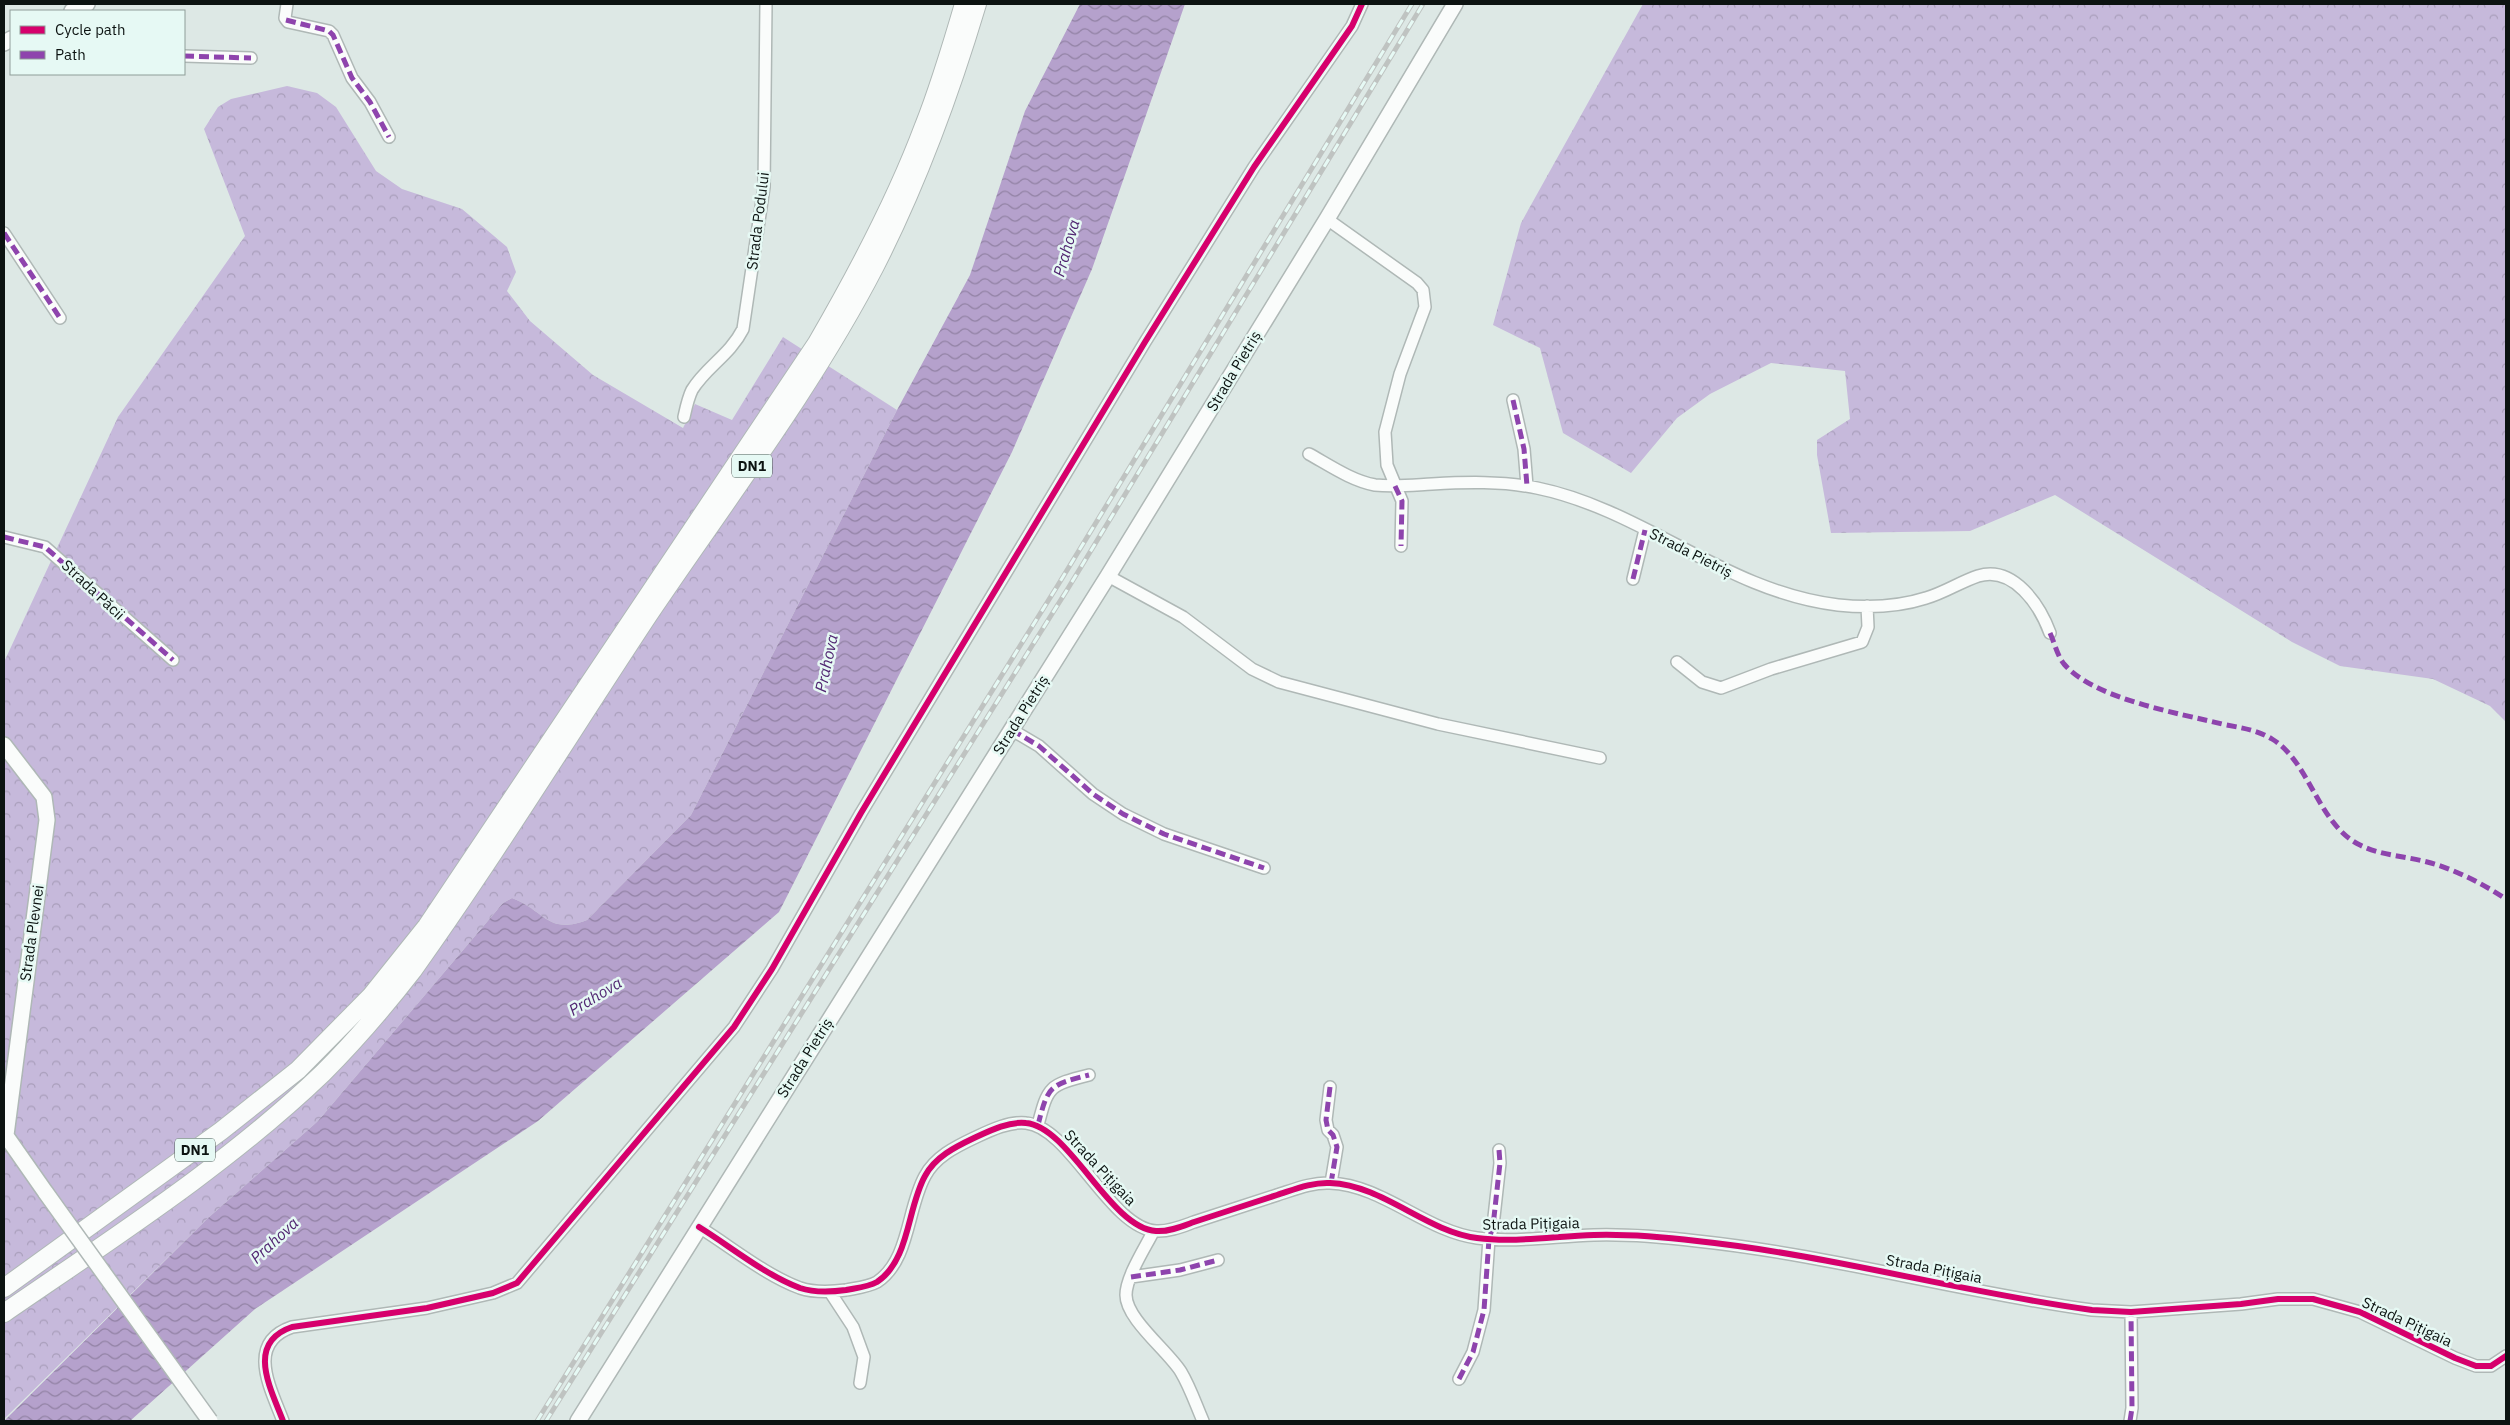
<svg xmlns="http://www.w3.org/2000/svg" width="2510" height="1425" font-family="'IBM Plex Sans',sans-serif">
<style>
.forest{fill:url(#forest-crowns)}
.water{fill:url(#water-waves)}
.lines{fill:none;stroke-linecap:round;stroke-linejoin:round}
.minor-casing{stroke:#afb8b6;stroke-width:14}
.major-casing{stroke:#afb8b6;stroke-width:18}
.highway-casing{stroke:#afb8b6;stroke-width:20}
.minor{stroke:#fafcfb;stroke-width:11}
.major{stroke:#fafcfb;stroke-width:15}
.highway{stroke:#fafcfb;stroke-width:18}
.rail-casing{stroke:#bfc3c1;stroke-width:5}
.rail{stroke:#e6f9f4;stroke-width:3;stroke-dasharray:9;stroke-linecap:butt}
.major-bridge-casing{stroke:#afb8b6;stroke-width:18;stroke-linecap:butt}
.major-bridge{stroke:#fafcfb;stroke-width:15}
.quiet{stroke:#8e44ad;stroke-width:5;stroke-dasharray:10 5;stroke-linecap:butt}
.cycleway-casing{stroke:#e6f9f4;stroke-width:9}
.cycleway{stroke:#d6006c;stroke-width:6}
.labels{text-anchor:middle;stroke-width:5;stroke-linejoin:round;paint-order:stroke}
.shield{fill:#e6f9f4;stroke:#4d5855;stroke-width:1}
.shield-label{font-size:14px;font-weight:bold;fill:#0c1311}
.street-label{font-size:15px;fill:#0c1311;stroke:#e6f9f4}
.water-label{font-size:16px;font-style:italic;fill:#512672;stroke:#e6f9f4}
</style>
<defs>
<pattern id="forest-crowns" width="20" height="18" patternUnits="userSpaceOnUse" patternTransform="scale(1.25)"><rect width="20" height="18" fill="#c6b9db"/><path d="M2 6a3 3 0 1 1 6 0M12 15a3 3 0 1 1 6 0" fill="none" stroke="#a99ebb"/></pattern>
<pattern id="water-waves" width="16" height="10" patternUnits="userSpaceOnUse" patternTransform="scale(1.25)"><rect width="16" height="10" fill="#b5a1cc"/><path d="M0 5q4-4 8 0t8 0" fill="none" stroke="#9282a4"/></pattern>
</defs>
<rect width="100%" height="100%" fill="#dde8e5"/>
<path class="forest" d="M1643,4H2506V722L2490,706L2433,679L2340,666L2292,642L2055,495L1970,531L1831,533L1817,455V440L1850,419L1845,371L1771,363L1710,394L1677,418L1631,473L1563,433L1540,348L1493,325L1521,223Z
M287,86L317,93L336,107L376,171L402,189L462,209L507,247L516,272L507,291L530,321L593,375L683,428L695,404L732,420L783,337L897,410L691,815L587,920C547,935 546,911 512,898L503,903L318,1121L208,1218L4,1419V662L118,417L245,236L204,129L218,107L231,99Z"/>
<path class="water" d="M1080,4H1185L1092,269L1012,452L779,912L538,1121L255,1309L130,1421H4L208,1218L318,1121L503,903L512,898C546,911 547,935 587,920L691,815L897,410L970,275L1025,111Z"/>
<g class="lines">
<g class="minor-casing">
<path id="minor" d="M287,4L285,18L288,22L329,31L333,35L352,78L370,102L389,137
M184,56L251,58
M1327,219L1417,283L1423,290L1425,307L1400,374L1385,432L1387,465L1402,501L1401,546
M4,233L60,318
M1513,400L1524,449L1527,486
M684,417C686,408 688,398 692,390C706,367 730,355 743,329L764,187L766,4
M1309,454C1329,465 1352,481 1375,485C1394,487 1413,485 1432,484C1466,482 1502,481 1537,488C1644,510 1727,592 1838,605C1867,608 1898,607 1926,598C1944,593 1960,582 1978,576C2014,565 2040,606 2050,633
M4,537L45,547L173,660
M1108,576L1183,617L1252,669L1279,682L1438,724L1600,758
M1633,579L1645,530
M1677,662L1702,682L1721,688L1771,669L1862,642L1868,627L1867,606
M1012,730L1039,746L1093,794L1123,814L1164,834L1264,868
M1330,1087L1326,1120L1328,1130L1333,1135L1337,1147L1331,1183
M1038,1125C1048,1086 1049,1085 1089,1075
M699,1227C730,1246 765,1275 800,1288C815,1293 831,1292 846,1290C856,1288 868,1287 877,1282C910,1260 907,1208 925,1176C935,1157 955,1147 974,1138C989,1131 1009,1121 1026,1123C1070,1127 1110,1228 1156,1231C1169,1232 1183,1226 1194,1222C1222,1213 1249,1204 1277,1195C1293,1190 1312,1182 1330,1183C1383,1185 1425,1231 1477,1238C1515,1243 1556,1236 1594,1235C1628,1234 1663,1237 1697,1241C1830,1255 1959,1292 2092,1310L2131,1312L2241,1304L2278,1299H2313L2360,1312L2455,1358L2476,1366H2491L2506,1356
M1153,1232C1145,1248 1126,1277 1126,1295C1126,1319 1168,1351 1181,1372C1190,1387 1196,1405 1203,1421
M1131,1277L1180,1270L1218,1260
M830,1292L853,1327L864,1357L860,1383
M1459,1379L1473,1352L1484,1310L1489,1239L1493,1226L1500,1163L1499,1150
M283,1421C271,1389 245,1343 292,1327L427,1308L493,1293L517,1283L734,1027L772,969L861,813L1145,342L1254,167L1352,26L1362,4
M2130,1421L2132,1408L2131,1312"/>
</g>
<g class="major-casing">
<path id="major" d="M72,11L87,4
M4,43L11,39
M4,745L44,797L47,820L6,1135
M4,1133L46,1193
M578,1421L1108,576L1327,219L1455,4"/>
</g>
<g class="highway-casing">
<path id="highway" d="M4,1288L221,1131L298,1070L371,996L427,926L817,343C857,274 896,201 924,126C940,86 952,45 964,4
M4,1313C113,1238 227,1165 323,1073C355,1041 385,1006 413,970C495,855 569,735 647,617C725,501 811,390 875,266C918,182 950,94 977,4"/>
</g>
<use href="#minor" class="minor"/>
<use href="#major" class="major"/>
<use href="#highway" class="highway"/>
<g class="rail-casing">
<path id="rail" d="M537,1421L1058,585L1412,4
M546,1421L1067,590L1423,4"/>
</g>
<use href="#rail" class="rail"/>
<g class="major-bridge-casing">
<path id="major-bridge" d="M46,1193L210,1421"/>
</g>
<use href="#major-bridge" class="major-bridge"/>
<path class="quiet" d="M286,20L329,31L333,35L352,78L370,102L389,137
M184,56L251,58
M4,233L60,318
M1513,400L1524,449L1527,486
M1395,486L1402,501L1401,546
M4,537L45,547L173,660
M1633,579L1645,530
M2050,633C2055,644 2057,655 2064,664C2094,699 2178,713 2222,724C2240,728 2256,729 2272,739C2310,762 2317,822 2358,844C2380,856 2407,856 2431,863C2458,871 2483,884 2506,899
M1012,730L1039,746L1093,794L1123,814L1164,834L1264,868
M1330,1087L1326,1120L1328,1130L1333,1135L1337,1147L1331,1183
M1038,1125C1048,1086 1049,1085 1089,1075
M1131,1277L1180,1270L1218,1260
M1459,1379L1473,1352L1484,1310L1489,1239L1493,1226L1500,1163L1499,1150
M2130,1421L2132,1408L2131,1312"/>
<g class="cycleway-casing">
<path id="cycleway" d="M699,1227C730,1246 765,1275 800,1288C815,1293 831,1292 846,1290C856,1288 868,1287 877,1282C910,1260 907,1208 925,1176C935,1157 955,1147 974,1138C989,1131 1009,1121 1026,1123C1070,1127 1110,1228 1156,1231C1169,1232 1183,1226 1194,1222C1222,1213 1249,1204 1277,1195C1293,1190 1312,1182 1330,1183C1383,1185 1425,1231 1477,1238C1515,1243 1556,1236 1594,1235C1628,1234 1663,1237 1697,1241C1830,1255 1959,1292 2092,1310L2131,1312L2241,1304L2278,1299H2313L2360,1312L2455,1358L2476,1366H2491L2506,1356
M283,1421C271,1389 245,1343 292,1327L427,1308L493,1293L517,1283L734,1027L772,969L861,813L1145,342L1254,167L1352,26L1362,4"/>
</g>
<use href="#cycleway" class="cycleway"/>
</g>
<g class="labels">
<g class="shield">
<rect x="732" y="454.5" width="40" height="23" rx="4"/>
<rect x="175" y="1138.5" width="40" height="23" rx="4"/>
</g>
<g class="shield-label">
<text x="752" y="471">DN1</text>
<text x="195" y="1155">DN1</text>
</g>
<g class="street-label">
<text transform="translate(758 221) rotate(-83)" y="5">Strada Podului</text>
<text transform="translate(1234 371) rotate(-59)" y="5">Strada Pietriș</text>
<text transform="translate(1691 553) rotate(27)" y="5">Strada Pietriș</text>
<text transform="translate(93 590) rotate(43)" y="5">Strada Păcii</text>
<text transform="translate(1021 715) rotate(-58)" y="5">Strada Pietriș</text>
<text transform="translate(32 933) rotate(-82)" y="5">Strada Plevnei</text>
<text transform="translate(805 1058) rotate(-58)" y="5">Strada Pietriș</text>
<text transform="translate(1100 1168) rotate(47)" y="5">Strada Pițigaia</text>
<text transform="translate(1531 1224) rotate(-1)" y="5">Strada Pițigaia</text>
<text transform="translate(1934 1269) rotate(11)" y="5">Strada Pițigaia</text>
<text transform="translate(2407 1322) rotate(25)" y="5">Strada Pițigaia</text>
</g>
<g class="water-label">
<text transform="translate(1066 248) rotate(-74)" y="6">Prahova</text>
<text transform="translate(826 663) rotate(-78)" y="6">Prahova</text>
<text transform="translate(595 996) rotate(-31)" y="6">Prahova</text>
<text transform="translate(274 1240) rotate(-43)" y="6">Prahova</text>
</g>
</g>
<rect width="2510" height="1425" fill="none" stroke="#0c1311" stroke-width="10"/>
<rect x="10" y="10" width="175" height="65" fill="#e6f9f4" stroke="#8f9d99"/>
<rect x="20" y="26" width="25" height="8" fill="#d6006c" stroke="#8f9d99"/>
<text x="55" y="35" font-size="15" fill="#0c1311">Cycle path</text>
<rect x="20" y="51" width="25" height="8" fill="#8e44ad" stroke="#8f9d99"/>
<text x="55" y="60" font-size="15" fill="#0c1311">Path</text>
</svg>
